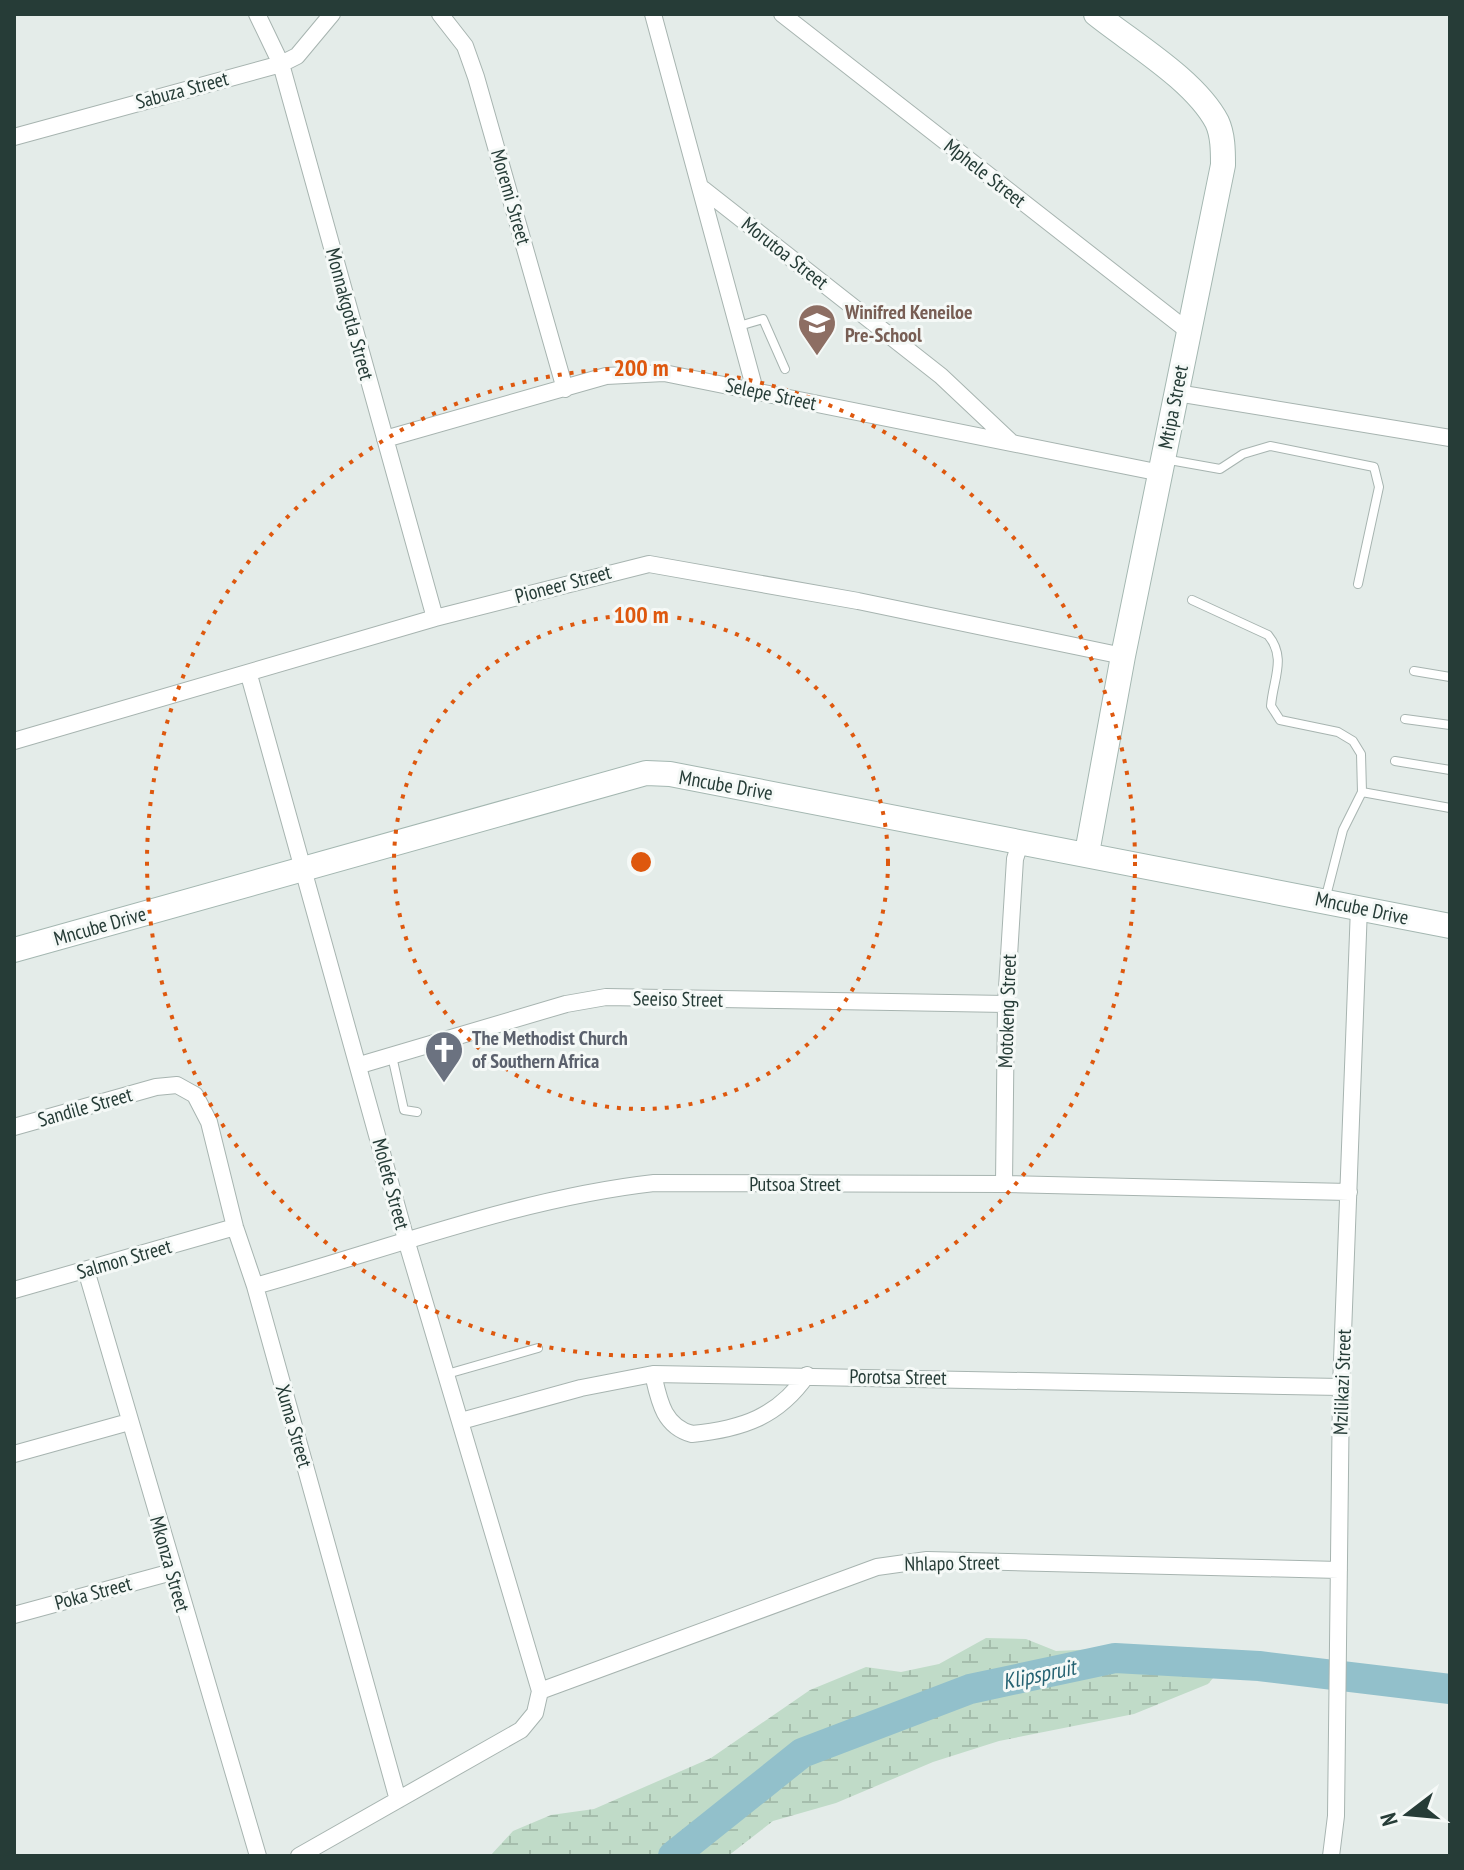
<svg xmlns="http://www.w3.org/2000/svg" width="1464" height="1870" font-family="'PT Sans Narrow',sans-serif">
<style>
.wetland{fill:url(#wetland-marsh)}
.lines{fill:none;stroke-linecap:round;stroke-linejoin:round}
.river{stroke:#92c0cb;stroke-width:30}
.lane-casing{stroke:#a7b4b0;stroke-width:10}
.street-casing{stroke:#a7b4b0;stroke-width:18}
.secondary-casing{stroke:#a4b7b1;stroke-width:26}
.lane{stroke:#fff;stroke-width:8}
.street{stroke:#fff;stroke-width:16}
.secondary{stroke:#fff;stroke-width:24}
.ring{fill:none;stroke:#de580e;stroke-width:4;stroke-dasharray:4 8}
.labels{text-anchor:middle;stroke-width:6;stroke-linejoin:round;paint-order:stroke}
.street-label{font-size:20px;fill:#263c37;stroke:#f5f9f7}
.education-label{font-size:20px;font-weight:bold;fill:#785e54;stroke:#f5f9f7;text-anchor:start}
.worship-label{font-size:20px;font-weight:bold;fill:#5b616d;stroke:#f5f9f7;text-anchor:start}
.water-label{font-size:22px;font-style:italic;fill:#256272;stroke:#f5f9f7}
.centre{fill:#de580e;stroke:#f5f9f7;stroke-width:4}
.ring-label{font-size:24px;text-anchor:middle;font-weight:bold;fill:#de580e;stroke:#f5f9f7;stroke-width:6;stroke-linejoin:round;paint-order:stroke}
</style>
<defs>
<pattern id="wetland-marsh" width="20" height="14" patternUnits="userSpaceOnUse" patternTransform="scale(2)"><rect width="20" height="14" fill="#c0dbc8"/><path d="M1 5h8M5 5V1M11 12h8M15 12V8" fill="none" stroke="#a5bdac"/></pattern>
</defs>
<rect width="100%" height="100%" fill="#e4ece9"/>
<path class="wetland" d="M986,1638L1026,1639L1056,1651L1162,1646L1245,1651L1225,1664L1208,1684L1134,1714L999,1741L933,1762L836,1803L773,1821L728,1856H490L513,1831L551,1815L594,1809L711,1758L810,1690L866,1667L901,1672L939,1664Z"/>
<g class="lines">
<path class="river" d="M673,1856L802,1753L970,1689L1115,1658L1259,1666L1450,1689"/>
<g class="lane-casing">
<path id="lane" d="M739,326L763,319L785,369
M1164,459L1220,469L1243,454L1270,446L1374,467L1379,487L1358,584
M1192,600L1268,635C1287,658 1273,679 1271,706L1280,720L1338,732L1353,741L1361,754L1362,792L1343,830L1325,900
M1414,671L1450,677
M1405,719L1450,725
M1395,761L1450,770
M1362,792L1450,808
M392,1056L404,1110L417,1112
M447,1374L538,1348"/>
</g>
<g class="street-casing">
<path id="street" d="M257,14L281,64L435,618
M440,14L465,46L476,77L565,389
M653,14L755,390
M782,14L1188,331
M14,137L281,64L297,56L332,14
M703,189L941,376L1011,442
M1177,393L1450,438
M385,439L606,376L664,373L1161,473
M249,675L407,1243L540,1691L535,1713L521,1730L299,1856
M14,741L435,618L649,564L858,601L1123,656
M360,1065L566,1004L606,997L1006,1004
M14,1127L156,1087L177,1085L195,1095L209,1122L235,1227L255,1286L398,1800
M1004,1184L1006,1004L1015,859L1021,840
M86,1270L258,1856
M255,1286C385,1250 520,1198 654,1183L1004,1184L1349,1192
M14,1290L235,1227
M653,1374C659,1400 663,1426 692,1434C742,1429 778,1417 807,1375
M461,1421L581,1388L653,1374L1341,1387
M14,1454L129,1422
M14,1615L172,1572
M540,1691L877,1567L927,1560L1339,1570
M1331,1856L1336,1816L1341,1387L1359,907"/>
</g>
<g class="secondary-casing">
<path id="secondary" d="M1087,853L1123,656L1223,165C1223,151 1223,135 1217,122C1195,80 1132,43 1096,14
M14,950L646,773L670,774L1450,926"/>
</g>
<use href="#lane" class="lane"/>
<use href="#street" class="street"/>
<use href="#secondary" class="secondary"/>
</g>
<g class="ring">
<circle cx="641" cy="862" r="247"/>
<circle cx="641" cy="862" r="494"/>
</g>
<defs>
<g id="school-pin" transform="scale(2)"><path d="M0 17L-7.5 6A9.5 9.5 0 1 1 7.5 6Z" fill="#8d6e63" stroke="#f5f9f7"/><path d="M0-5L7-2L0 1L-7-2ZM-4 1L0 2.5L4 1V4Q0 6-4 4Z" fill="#fff"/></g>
<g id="church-pin" transform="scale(2)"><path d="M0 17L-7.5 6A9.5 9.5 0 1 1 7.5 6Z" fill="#6b7280" stroke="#f5f9f7"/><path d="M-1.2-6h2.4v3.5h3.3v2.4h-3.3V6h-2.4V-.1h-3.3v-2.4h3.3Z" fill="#fff"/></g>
</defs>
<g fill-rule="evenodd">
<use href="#school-pin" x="817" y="323"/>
<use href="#church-pin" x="444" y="1050"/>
</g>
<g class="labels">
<g class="street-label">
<text transform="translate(182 90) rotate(-15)" y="7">Sabuza Street</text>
<text transform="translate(985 173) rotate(38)" y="7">Mphele Street</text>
<text transform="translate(511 197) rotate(74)" y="7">Moremi Street</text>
<text transform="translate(785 253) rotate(38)" y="7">Morutoa Street</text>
<text transform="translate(350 314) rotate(75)" y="7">Monnakgotla Street</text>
<text transform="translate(771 394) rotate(12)" y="7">Selepe Street</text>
<text transform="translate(1173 407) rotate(-79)" y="7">Mtipa Street</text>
<text transform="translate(563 584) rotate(-15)" y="7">Pioneer Street</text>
<text transform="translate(726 785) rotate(10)" y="7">Mncube Drive</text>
<text transform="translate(1362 908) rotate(12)" y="7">Mncube Drive</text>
<text transform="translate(100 926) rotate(-16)" y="7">Mncube Drive</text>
<text transform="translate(678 999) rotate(1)" y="7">Seeiso Street</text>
<text transform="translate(1007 1011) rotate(-88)" y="7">Motokeng Street</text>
<text transform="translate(85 1107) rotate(-16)" y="7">Sandile Street</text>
<text transform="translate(391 1184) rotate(75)" y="7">Molefe Street</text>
<text x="795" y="1191">Putsoa Street</text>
<text transform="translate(124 1259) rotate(-16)" y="7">Salmon Street</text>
<text transform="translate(898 1377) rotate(1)" y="7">Porotsa Street</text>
<text transform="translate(1342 1382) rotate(-88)" y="7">Mzilikazi Street</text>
<text transform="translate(294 1426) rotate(74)" y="7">Xuma Street</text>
<text transform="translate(952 1563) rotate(-1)" y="7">Nhlapo Street</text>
<text transform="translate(170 1564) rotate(74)" y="7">Mkonza Street</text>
<text transform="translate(93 1593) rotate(-15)" y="7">Poka Street</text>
</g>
<g class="education-label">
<text x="845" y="319">Winifred Keneiloe<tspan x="845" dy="23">Pre-School</tspan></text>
</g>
<g class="worship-label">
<text x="472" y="1045">The Methodist Church<tspan x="472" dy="23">of Southern Africa</tspan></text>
</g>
<g class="water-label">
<text transform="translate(1039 1674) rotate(-12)" y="8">Klipspruit</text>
</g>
</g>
<circle cx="641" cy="862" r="12" class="centre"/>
<g class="ring-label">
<text x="641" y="376">200 m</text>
<text x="641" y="623">100 m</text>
</g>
<rect width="1464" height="1870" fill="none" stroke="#263c37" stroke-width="32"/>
<g transform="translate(1408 1814) rotate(254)" stroke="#f5f9f7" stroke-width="6" paint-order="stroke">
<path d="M0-6L14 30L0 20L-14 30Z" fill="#263c37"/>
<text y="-12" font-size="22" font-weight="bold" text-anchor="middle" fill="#263c37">N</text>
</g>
</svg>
